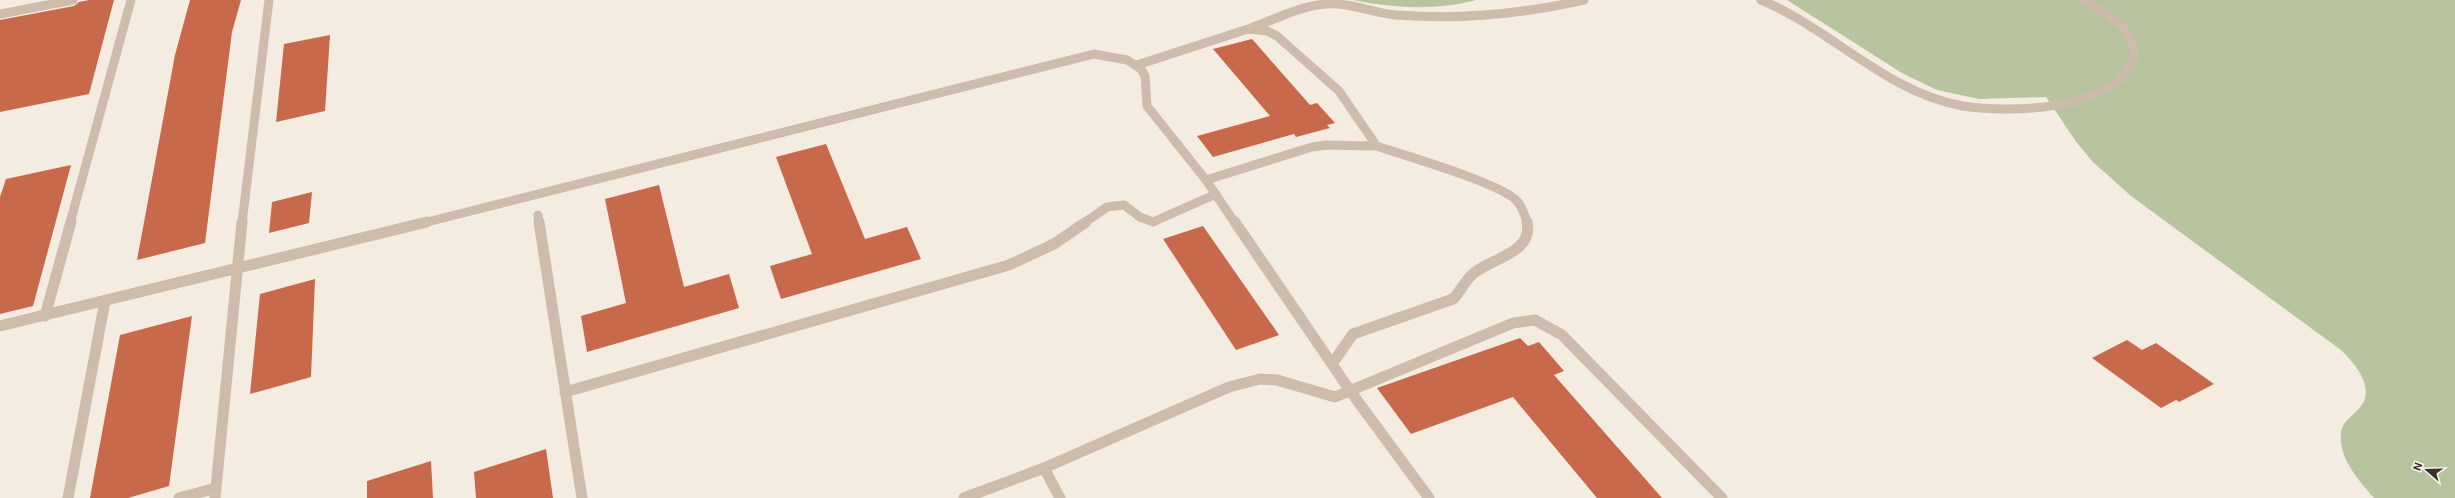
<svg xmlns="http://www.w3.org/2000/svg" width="2455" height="498" font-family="Roboto,sans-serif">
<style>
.green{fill:#b8c4a0}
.building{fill:#c8694b}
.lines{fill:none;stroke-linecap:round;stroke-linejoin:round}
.minor-far1{stroke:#cdbbac;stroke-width:9}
.minor{stroke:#cdbbac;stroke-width:11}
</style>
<rect width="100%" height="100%" fill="#f4ebe1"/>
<path class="green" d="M1353,0H1476C1434,11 1395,8 1353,0Z
M1787,0H2455V498H2374C2359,481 2338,457 2341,433C2343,418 2359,413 2364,401C2372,382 2352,361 2341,350L2131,196L2093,162L2077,143L2046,97L1979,99L1937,90L1902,73Z"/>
<path class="building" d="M89,0H114L89,94L0,112V20L74,6L79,2Z
M190,0H241L232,32L205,243L137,260L175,55Z
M330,35L325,111L276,122L284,44Z
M1252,39L1310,105L1317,103L1335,123L1327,125L1330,128L1296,137L1294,134L1213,157L1197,136L1270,116L1213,49Z
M826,144L865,239L907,227L921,259L781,299L770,266L812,254L776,157Z
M71,165L33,306L0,314V197L6,179Z
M659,185L684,287L729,274L739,308L587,352L581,316L626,303L605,199Z
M312,192L309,223L269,233L272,202Z
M1203,226L1279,335L1236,350L1163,239Z
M315,279L311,377L250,394L260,294Z
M192,316L169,486L128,498H90L120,335Z
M1520,338L1528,346L1539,342L1564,371L1554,375L1662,498H1597L1513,397L1411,434L1377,388Z
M2127,340L2142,350L2156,343L2214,384L2179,402L2176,400L2161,408L2092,358Z
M546,449L553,498H476L474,472Z
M431,461L433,498H367V481Z"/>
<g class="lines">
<path class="minor-far1" d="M1761,0C1831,29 1887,93 1963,106C2008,113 2103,111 2130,67C2137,55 2134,41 2125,30C2114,17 2098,9 2084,0
M0,14L73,0
M1253,27C1276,19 1300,6 1325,4C1349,2 1373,13 1397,15C1461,20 1522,14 1584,0
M1137,65L1248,29L1267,31L1277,36L1339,91L1374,142L1371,146L1326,145L1312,147L1206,180
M1373,145C1400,154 1501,183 1517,201C1522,207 1525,215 1527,223
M538,215L539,223
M70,223L131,0
M242,223L269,0
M423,223L1094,54L1127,60L1141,69L1145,76L1147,106L1206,180L1235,223
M1084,223L1107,207L1124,205L1140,217L1153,222L1216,194"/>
<path class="minor" d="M539,222L582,498
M1235,222L1351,392L1429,498
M45,316L71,222
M0,326L427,222
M1332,364L1353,334L1453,299C1461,291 1465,280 1474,273C1493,258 1534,252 1527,222
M565,392L1009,265L1054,244L1086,222
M1044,468L1060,498
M68,498L105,301
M179,498L216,488
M215,498L242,222
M964,498L1044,468L1229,387L1260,379L1277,380L1335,397L1513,323L1535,320L1562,335L1722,498"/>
</g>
<g transform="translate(2427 470) rotate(290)" stroke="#fbf5ee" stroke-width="3" paint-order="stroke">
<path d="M0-3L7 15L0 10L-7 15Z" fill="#3b302b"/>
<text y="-6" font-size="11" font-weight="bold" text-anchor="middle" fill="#3b302b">N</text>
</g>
</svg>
